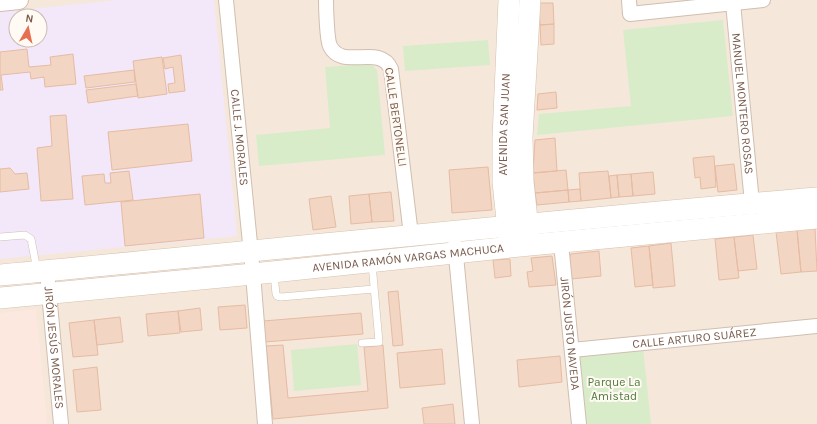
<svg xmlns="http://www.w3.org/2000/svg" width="817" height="424" font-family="Karla,sans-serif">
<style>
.residential{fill:#f5e8da;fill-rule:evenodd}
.commercial{fill:#fde8e0}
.education{fill:#f3e8fa;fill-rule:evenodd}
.green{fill:#d8ecc9}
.building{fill:#f3d5c3;stroke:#e6bba3}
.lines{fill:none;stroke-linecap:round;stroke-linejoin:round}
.service-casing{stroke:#d1beb0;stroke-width:8}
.minor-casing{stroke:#d1beb0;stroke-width:16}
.tertiary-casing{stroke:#d1beb0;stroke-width:20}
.secondary-casing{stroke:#d6c0b0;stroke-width:22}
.service{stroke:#fff;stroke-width:7}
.minor{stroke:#fff;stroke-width:14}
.tertiary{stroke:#fff;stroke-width:18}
.secondary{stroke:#fff;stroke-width:21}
.labels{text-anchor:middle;stroke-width:4;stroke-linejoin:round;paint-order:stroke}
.street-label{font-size:12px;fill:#7a5c4d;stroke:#fffaf3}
.park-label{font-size:12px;fill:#537a41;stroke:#fffaf3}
</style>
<rect width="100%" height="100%" fill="#fdf6ec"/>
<path class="residential" d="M0,0H817V424H0ZM16,16H40V40H16Z"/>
<path class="commercial" d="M36,309L47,424H0V313Z"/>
<path class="education" d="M118,0H214L237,236L0,259V12ZM16,16H40V40H16Z"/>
<path class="green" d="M723,20L733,116L537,135L539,114L631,106L623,30Z
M488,40L490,65L405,71L403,46Z
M367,64L373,66L377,70L385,155L259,166L256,135L330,128L325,67Z
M357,344L361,385L294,391L291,350Z
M643,348L651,424H585L577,355Z"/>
<path class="building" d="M539,3H553L554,24L540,25Z
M554,24V44L541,45L540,25Z
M27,49L29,67L51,65L50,57L73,54L76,84L45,87L44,77L31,79L30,72L1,75L3,90H0V52Z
M181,55L185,91L169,93L168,84L175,83L173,67L165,69L163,58Z
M162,57L167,94L138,98L133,61Z
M134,70L135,82L86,88L84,76Z
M136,84L138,96L88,103L86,90Z
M556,92L557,108L537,110L538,94Z
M66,115L73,199L41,201L37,148L52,146L50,116Z
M188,124L192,161L112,170L108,132Z
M555,138L557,171L533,173L535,140Z
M714,156L716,187L701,189L700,177L695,178L693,158Z
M734,164L737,190L718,192L715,166Z
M488,167L492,210L452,213L449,170Z
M10,168L15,174L27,173L29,189L0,192V169Z
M566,170L568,190L535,193L533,173Z
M129,171L133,200L85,205L82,176L104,174L105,183H111L110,173Z
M608,171L611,198L581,201L579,173Z
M653,172L655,194L633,196L631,174Z
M631,174L633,196L619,197L617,175Z
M617,175L619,197L611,198L609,176Z
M580,189L581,201L569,202L568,190Z
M568,190L569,202L537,205L535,193Z
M391,192L394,221L372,222L369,194Z
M200,194L204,238L125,246L121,202Z
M369,194L372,222L351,224L349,196Z
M331,196L336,227L313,230L309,199Z
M815,228L817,271L801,272L797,230Z
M797,230L801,272L781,274L776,232Z
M753,235L757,269L738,271L734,237Z
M734,237L739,278L719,280L715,239Z
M671,243L675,286L653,288L649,246Z
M649,246L653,285L635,287L631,248Z
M599,251L601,276L571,279L569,259L571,254Z
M552,256L556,285L529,287L527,272L533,271L531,258Z
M510,259L511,276L495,278L493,260Z
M398,291L403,345L393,346L388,292Z
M245,305L247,328L220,330L218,307Z
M200,308L202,330L181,332L178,311Z
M178,311L180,333L148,336L146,314Z
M361,313L363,334L265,342L263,321Z
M120,317L123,342L97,345L94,320Z
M94,320L98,355L73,357L69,323Z
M283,345L288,398L368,391L364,347L383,345L388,408L273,419L266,346Z
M442,349L445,384L400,388L397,353Z
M560,356L562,382L519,387L517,360Z
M97,367L101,410L77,412L73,370Z
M453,404L455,424H424L422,408Z"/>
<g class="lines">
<g class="service-casing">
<path id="service" d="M0,237L25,235L31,239L37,270
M274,274L276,294L277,296L281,297L374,289
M362,343L379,342L372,264"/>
</g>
<g class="minor-casing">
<g id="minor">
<path id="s1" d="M226,0L253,274L265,424"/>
<path d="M326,0C326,9 327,40 330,46C342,71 380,43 391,69L411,235"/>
<path d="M629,0L630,14L763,0"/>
<path id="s2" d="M733,3L752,203"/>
<path id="s3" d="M561,243L579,424"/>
<path d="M455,245L472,424"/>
<path id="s4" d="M47,271L61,424"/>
<path id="s5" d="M572,350L817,326"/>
</g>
</g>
<g class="tertiary-casing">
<path id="tertiary" d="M0,2L19,0"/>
</g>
<g class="secondary-casing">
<g id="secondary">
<path id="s6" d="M509,239L503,182V138L509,0"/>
<path d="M529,239L523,181L522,137L530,0"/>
<path d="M0,275C272,250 544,221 817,198"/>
<path id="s7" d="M0,298L253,274L530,245L817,218"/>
</g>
</g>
<use href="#service" class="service"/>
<use href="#minor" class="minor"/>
<use href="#tertiary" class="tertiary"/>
<use href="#secondary" class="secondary"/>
</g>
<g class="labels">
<g class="street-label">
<text dy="4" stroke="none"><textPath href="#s2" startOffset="101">MANUEL MONTERO ROSAS</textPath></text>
<text transform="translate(396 117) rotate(82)" y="4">CALLE BERTONELLI</text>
<text dy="4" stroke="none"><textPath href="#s6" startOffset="115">AVENIDA SAN JUAN</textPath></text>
<text dy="4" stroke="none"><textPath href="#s1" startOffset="138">CALLE J. MORALES</textPath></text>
<text dy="4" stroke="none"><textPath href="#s7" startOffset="410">AVENIDA RAMÓN VARGAS MACHUCA</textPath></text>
<text dy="4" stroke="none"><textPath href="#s3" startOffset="91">JIRÓN JUSTO NAVEDA</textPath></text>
<text dy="4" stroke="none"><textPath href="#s5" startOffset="123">CALLE ARTURO SUÁREZ</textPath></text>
<text dy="4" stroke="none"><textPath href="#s4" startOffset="77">JIRÓN JESÚS MORALES</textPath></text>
</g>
<g class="park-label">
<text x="614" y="386">Parque La<tspan x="614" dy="14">Amistad</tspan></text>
</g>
</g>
<g transform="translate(28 28) rotate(9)"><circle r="19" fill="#fffaf3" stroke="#cabbb1"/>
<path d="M0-3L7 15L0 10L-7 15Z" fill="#e76f51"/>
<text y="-6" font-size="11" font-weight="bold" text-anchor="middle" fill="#7a5c4d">N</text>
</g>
</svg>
